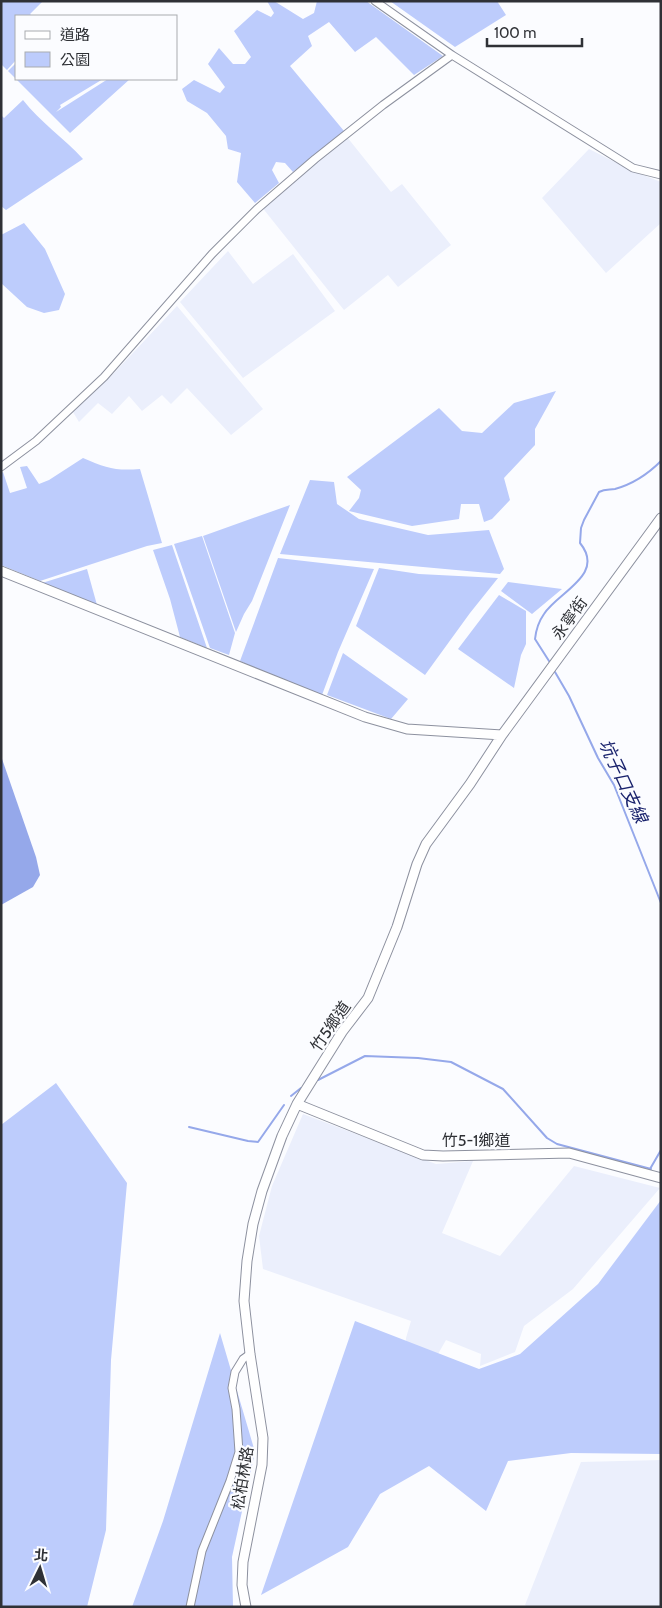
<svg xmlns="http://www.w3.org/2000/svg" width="662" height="1608" font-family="Cabin,'Noto Sans TC',sans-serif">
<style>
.built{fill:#ebeffc}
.green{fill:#bdccfc}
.water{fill:#95a8ea}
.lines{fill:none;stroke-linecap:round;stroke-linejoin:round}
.stream{stroke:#95a8ea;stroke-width:2}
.minor-casing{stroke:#8d919f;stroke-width:9}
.tertiary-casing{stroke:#8d919f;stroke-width:11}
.minor{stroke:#fff;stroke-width:7}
.tertiary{stroke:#fff;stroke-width:9}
.labels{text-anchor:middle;stroke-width:4.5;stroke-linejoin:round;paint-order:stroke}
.street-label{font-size:16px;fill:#2f3136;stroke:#fbfcff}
.water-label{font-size:18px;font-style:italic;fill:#1a236d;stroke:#fbfcff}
</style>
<rect width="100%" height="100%" fill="#fbfcff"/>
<path class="built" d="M347,137L391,192L402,184L451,245L398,287L388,275L344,310L261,206Z
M589,149L633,171L661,182V223L606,273L542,198Z
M228,251L253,284L293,254L335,311L243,378L180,302Z
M177,306L263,409L231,435L187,388L171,404L162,395L142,411L129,396L112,414L98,403L79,422L73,412L114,373Z
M303,1114L436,1164L473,1161L442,1233L500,1256L574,1166L660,1188L573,1289L524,1326L515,1352L480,1366L481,1354L446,1340L430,1368L405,1354L406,1338L411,1321L263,1269L259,1236L272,1186Z
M661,1460V1607H528L525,1605L581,1462Z"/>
<path class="green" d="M1,1H43L30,14L32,16H16V60L7,70L1,64Z
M267,1H274L303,19L314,13L317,1H366L443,56L414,75L376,37L355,52L329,22L308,36L312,46L290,66L344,131L293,172L285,163L276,162L272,170L279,183L255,203L237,182L241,153L228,149L226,136L207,113L187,101L182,89L194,80L220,93L225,87L208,64L219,48L233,64H245L251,57L234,31L257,10L271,17L274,13Z
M390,1H497L506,15L455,47Z
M16,63V79H103L60,105L61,107L56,112L108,79H130L70,133L8,71Z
M23,100C40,122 64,138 83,159L6,210L1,206V115L4,118Z
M24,223L45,249L65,294L59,310L44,313L27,307L1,283V235Z
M556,391L535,429V445L504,478L510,500L492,519L484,522L479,504H461L459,519L412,526L349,511L359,498L361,490L347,477L439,408L462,431L482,433L514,403Z
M83,458C106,468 115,471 140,469L162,543L147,546L40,581L1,565V473L3,472L10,493L27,488L20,467L27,466L39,484L49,480Z
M310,480L334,482L337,504L359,519L428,535L489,530L504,569L500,574L280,554Z
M290,505L252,601L244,614L236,632L203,536Z
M202,536L235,633L229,655L210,648L174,544Z
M172,545L207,648L180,637L170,599L153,550Z
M278,558L374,569L338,652L322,695L280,679L240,661Z
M379,568L419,574L498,578L470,613L425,675L356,626Z
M87,569L97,605L42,583Z
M508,582L562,589L532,614L501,591Z
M499,595L526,611V644L521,655L514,688L458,649Z
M343,653L408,699L391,719L327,695Z
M56,1083L127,1183L111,1360L106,1530L87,1607H1V1125Z
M661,1200V1454L571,1453L508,1461L486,1511L429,1466L380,1494L348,1547L261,1595L355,1321L479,1369L520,1354L598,1284Z
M220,1333L255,1452L232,1557L233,1607H132L163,1521Z"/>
<path class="water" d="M1,756L36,857L40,875L33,887L1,905Z"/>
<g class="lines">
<path class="stream" d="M549,661L535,639C536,630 539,621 544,614C558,592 606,575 580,543L581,528L584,520L599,492C605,489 609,490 615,489C633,484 648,474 661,461
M555,672L569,696L598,758L614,785L661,903
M318,1080L365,1056L418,1058L451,1062L503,1089L547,1138L557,1144L651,1169
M291,1096L301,1088
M189,1127L248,1141L258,1142L284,1105
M650,1169L661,1150"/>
<g class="minor-casing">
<path id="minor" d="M375,1L452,55L633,168L661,175
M1,467L36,441L104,377L212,254L257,209L315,159L383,105L452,55
M190,1607L202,1551L230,1481L239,1452L236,1409L232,1388L235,1372L243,1359L250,1354"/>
</g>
<g class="tertiary-casing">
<path id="tertiary" d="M1,571L365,717L407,729L502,735
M297,1104L423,1155L443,1156L569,1153L661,1178
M246,1607L242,1585L243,1562L262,1465L263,1438L250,1354L244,1301L247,1261L253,1224L262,1191L282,1136L297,1104L342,1032L368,998L397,927L417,864L426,844L470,784L502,735L661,518"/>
</g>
<use href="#minor" class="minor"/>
<use href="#tertiary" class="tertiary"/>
</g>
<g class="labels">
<g class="street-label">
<text transform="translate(569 618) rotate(-54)" y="6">永寧街</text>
<text transform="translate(330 1026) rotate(-55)" y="6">竹5鄉道</text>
<text x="476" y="1146">竹5-1鄉道</text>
<text transform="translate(242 1478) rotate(-81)" y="6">松柏林路</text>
</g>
<g class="water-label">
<text transform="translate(623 781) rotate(65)" y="6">坑子口支線</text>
</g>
</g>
<rect width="662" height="1608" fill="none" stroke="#2f3136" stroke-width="5"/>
<rect x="15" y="15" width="162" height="65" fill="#fbfcff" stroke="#a9abaf"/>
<rect x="25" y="31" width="25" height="8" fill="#ffffff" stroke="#a9abaf"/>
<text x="60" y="40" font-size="15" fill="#2f3136">道路</text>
<rect x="25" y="52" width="25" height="15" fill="#bdccfc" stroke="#a9abaf"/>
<text x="60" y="65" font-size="15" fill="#2f3136">公園</text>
<g transform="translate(40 1568) rotate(5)" stroke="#fbfcff" stroke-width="4" paint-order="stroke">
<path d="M0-4L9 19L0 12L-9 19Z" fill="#2f3136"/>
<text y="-8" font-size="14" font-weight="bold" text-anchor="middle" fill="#2f3136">北</text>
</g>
<path d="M487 38v8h95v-8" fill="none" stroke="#2f3136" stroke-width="2.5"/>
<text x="494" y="38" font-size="15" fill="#2f3136" stroke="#fbfcff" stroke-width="4" paint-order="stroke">100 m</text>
</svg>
